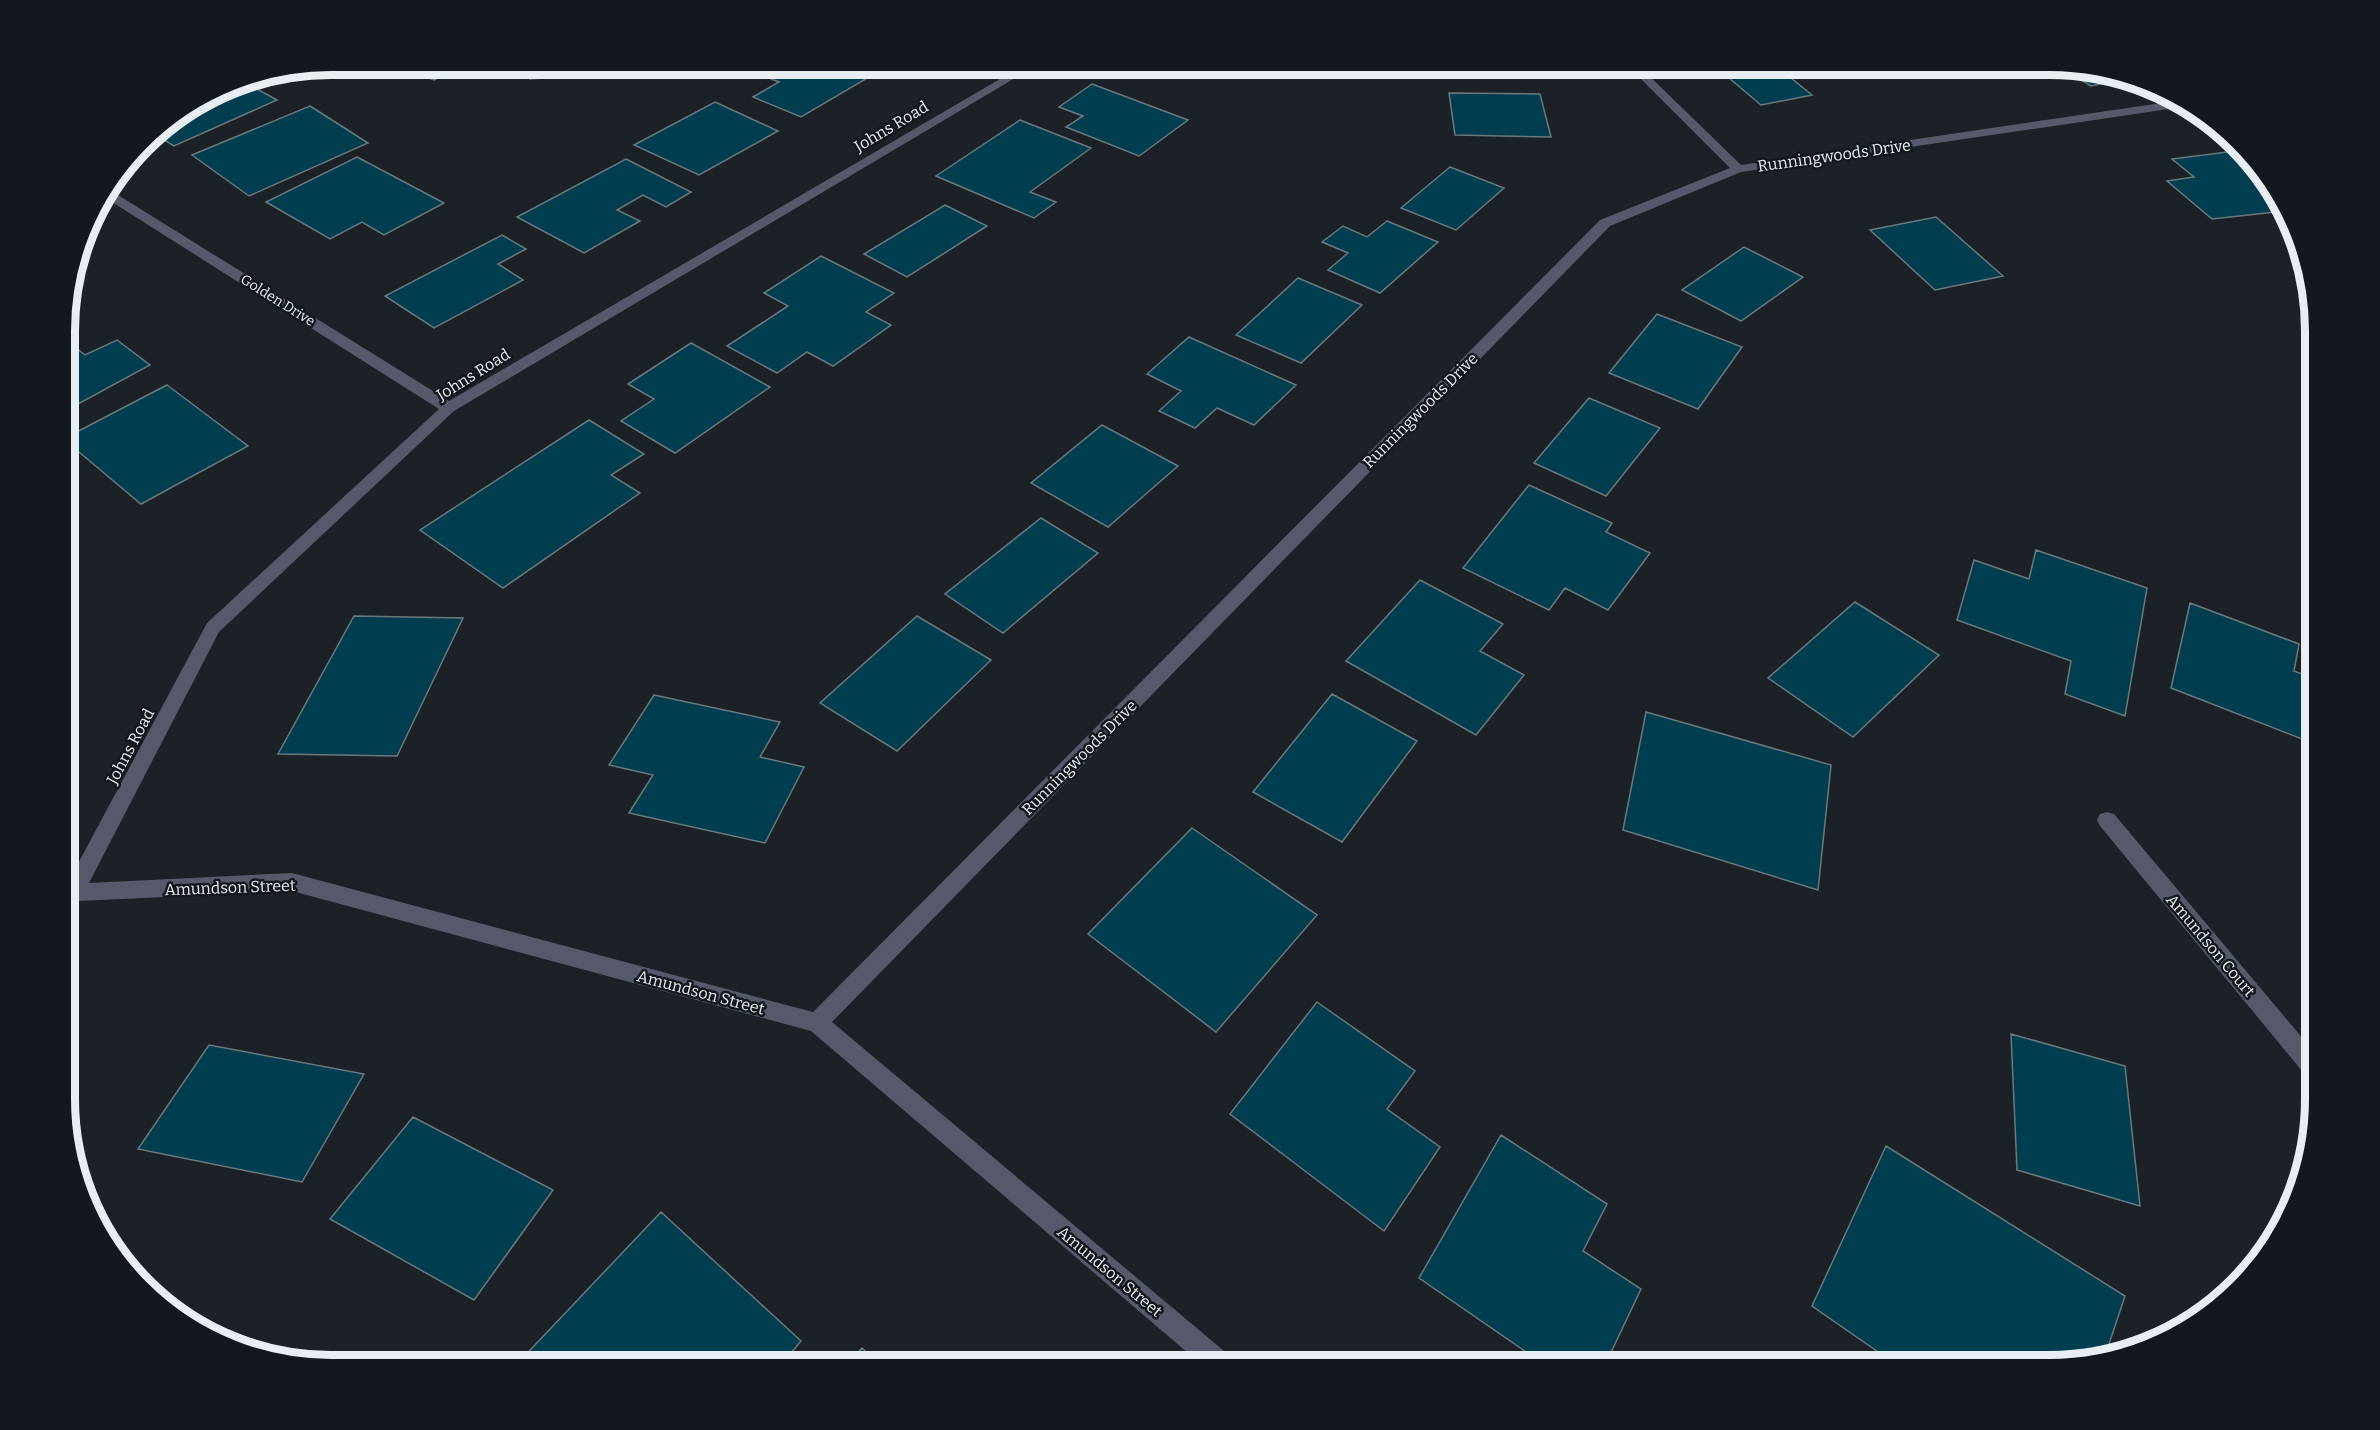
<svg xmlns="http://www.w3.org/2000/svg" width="2380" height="1430" font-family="Bitter,serif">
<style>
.building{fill:#003d4f;stroke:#6d787c;stroke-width:1.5}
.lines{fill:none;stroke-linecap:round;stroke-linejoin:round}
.minor{fill:#55596a;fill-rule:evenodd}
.labels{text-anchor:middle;stroke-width:5;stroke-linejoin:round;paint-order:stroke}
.far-street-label{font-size:14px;fill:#e8edf1;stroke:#12181e}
.street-label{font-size:16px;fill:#e8edf1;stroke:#12181e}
.rim{fill:none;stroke:#e8edf1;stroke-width:8}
</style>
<rect width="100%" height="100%" fill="#1b2127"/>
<path class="building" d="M391,65H463L434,80Z
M535,65H599L596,75L530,79Z
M771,65H855L876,73L801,117L753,97L779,82L756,73Z
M1765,65H1775L1812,95L1761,105L1723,73Z
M2058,66L2118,74L2128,78L2091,86Z
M244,82L277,100L174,146L153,133L229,85Z
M1092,84L1188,120L1139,156L1066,127L1083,116L1059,107Z
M1449,93L1540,94L1551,137L1455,135Z
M715,102L778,131L699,175L634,145Z
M310,106L368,143L249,196L192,155Z
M1020,120L1091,148L1030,192L1056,202L1034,218L936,176Z
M2243,150L2280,197L2284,211L2212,219L2167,181L2194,177L2172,159Z
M357,157L444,203L384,235L362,222L330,239L266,202Z
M626,159L691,192L666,207L643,195L617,210L640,221L584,253L517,217Z
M1450,167L1504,188L1456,230L1401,208Z
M945,205L987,226L907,277L864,254Z
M1936,217L2003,276L1935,290L1870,230Z
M1387,221L1438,242L1380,293L1328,270L1348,253L1322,242L1343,226L1367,237Z
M502,235L526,249L498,264L523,280L434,328L385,296Z
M1744,247L1803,277L1741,321L1682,290Z
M821,256L894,293L866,312L891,325L833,366L807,352L777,373L727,346L788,306L764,293Z
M1298,278L1362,305L1301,363L1236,335Z
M1657,314L1742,347L1698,409L1609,373Z
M1189,337L1296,385L1254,425L1217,408L1195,428L1159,411L1181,391L1147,374Z
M117,340L150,365L67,410V341L85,355Z
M691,343L770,387L675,453L621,421L654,399L628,384Z
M167,385L248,446L141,504L67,442V437Z
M1589,398L1660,428L1606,496L1534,463Z
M589,420L644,454L611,475L640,493L503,588L420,530Z
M1102,425L1178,466L1108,527L1031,483Z
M1529,485L1612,523L1606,532L1650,553L1608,610L1565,588L1549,610L1463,568Z
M1041,518L1098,553L1003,633L945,594Z
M2036,550L2147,588L2125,716L2065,694L2071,661L1957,620L1974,560L2029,579Z
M1420,580L1503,624L1480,651L1524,675L1476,735L1346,661Z
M1855,602L1939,655L1853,737L1768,678Z
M2190,603L2299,644L2294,671L2315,679V744L2171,688Z
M354,616L463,618L397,756L278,754Z
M917,616L991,660L897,751L820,703Z
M1332,694L1417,741L1342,842L1253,792Z
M654,695L780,722L760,757L804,767L765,843L629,813L653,775L609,765Z
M1646,712L1831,765L1818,890L1623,830Z
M1192,828L1317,915L1216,1032L1088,934Z
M1317,1002L1415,1071L1387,1109L1440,1147L1384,1231L1230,1114Z
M2011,1034L2125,1066L2140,1206L2017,1170Z
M209,1045L364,1074L302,1182L138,1149Z
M413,1117L553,1190L474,1300L330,1219Z
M1501,1135L1607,1204L1583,1251L1641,1289L1605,1365H1545L1419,1278Z
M1886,1146L2125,1296L2106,1353L2066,1365H1897L1812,1306Z
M661,1212L801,1341L781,1365H516Z
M862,1348L880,1365H847Z"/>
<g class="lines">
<path class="minor" d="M1024,65H1037L454,411L219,632L89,883L292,873L813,1012L1600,220L1730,168L1627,65H1638L1741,165L2182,100L2189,106L1741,172L1610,226L832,1022L1230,1356L1233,1365H1202L811,1031L292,891L79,901L74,911L67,914V884L207,623L439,409L104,197L110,190L449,401Z
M2107,812L2114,814L2315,1053V1080L2307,1077L2100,826L2097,820L2100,814Z"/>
</g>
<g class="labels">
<g class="far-street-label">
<text transform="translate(278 300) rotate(32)" y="5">Golden Drive</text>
</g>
<g class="street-label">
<text transform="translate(891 126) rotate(-31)" y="6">Johns Road</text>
<text transform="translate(1834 155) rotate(-8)" y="6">Runningwoods Drive</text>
<text transform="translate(473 374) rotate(-32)" y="6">Johns Road</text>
<text transform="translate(1420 410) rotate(-45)" y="6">Runningwoods Drive</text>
<text transform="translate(130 746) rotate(-62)" y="6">Johns Road</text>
<text transform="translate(1079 757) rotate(-45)" y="6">Runningwoods Drive</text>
<text transform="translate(230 887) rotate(-2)" y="6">Amundson Street</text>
<text transform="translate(2211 945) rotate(50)" y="6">Amundson Court</text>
<text transform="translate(701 992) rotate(15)" y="6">Amundson Street</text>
<text transform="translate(1110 1271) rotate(40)" y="6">Amundson Street</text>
</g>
</g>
<path d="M0 0H2380V1430H0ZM331 75H2049A256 256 0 0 1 2305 331V1099A256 256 0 0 1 2049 1355H331A256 256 0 0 1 75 1099V331A256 256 0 0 1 331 75Z" fill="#12181e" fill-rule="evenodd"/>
<path class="rim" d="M331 75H2049A256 256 0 0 1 2305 331V1099A256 256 0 0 1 2049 1355H331A256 256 0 0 1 75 1099V331A256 256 0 0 1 331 75Z"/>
</svg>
